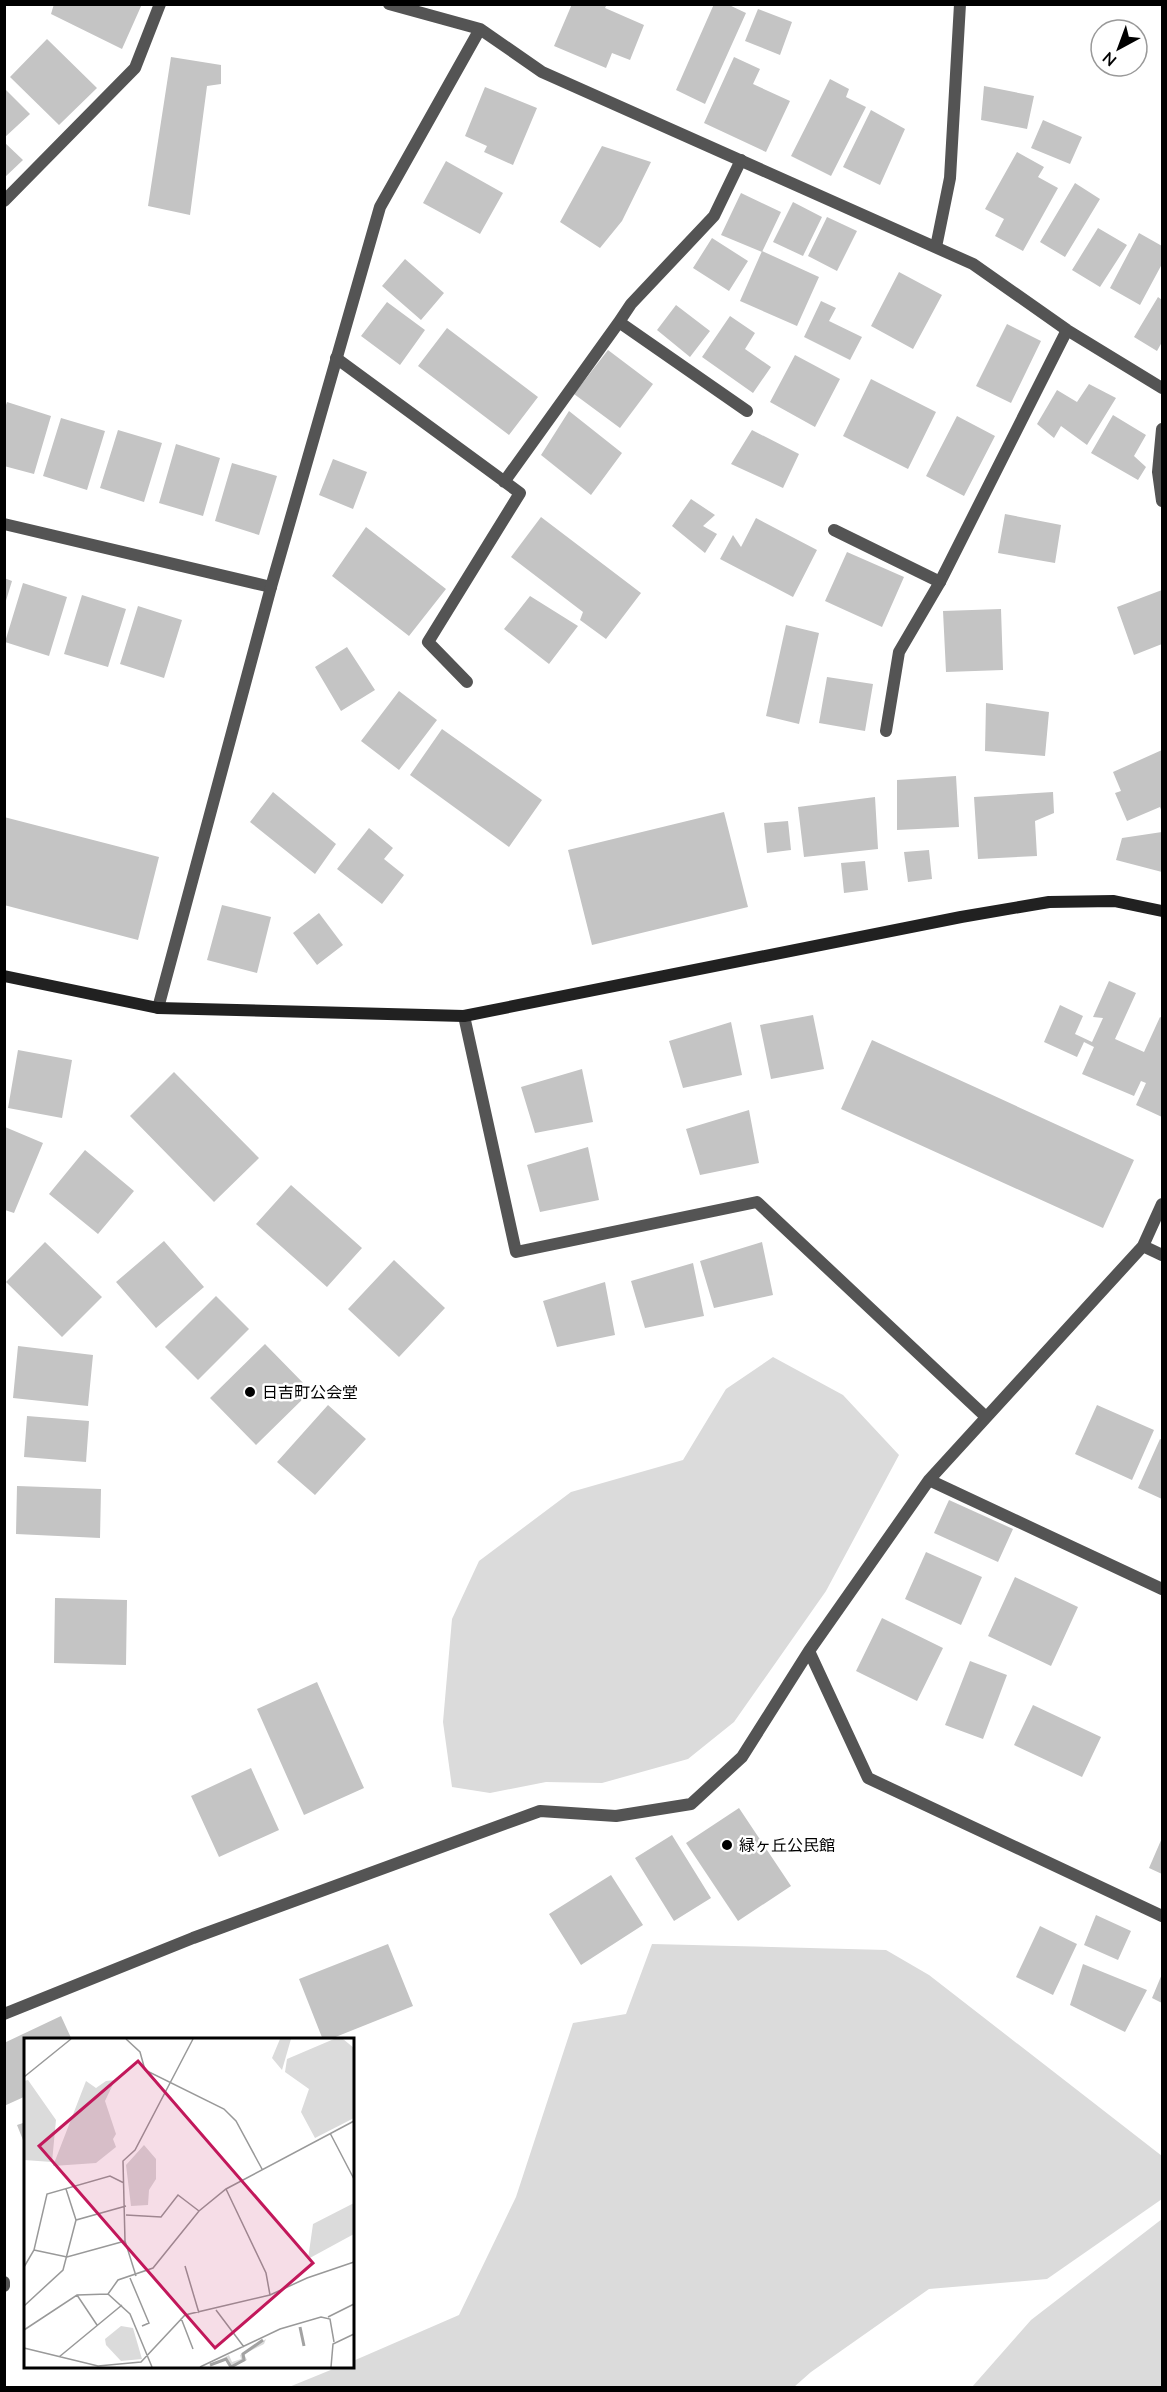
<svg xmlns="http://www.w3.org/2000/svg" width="1167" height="2392" font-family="Mulish,'Noto Sans JP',sans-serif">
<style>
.green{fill:#dbdbdb}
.building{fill:#c4c4c4}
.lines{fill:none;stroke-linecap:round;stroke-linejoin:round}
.lane{stroke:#545454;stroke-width:12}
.street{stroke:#545454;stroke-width:12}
.secondary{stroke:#212121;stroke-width:12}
.poi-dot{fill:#000;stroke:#fff;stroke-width:2}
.labels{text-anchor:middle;stroke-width:5;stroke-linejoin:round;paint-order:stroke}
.poi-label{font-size:16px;fill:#000;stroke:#fff;text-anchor:start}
.inset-river{fill:none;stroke:#a2a2a2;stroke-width:3}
.inset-road{fill:none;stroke:#999;stroke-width:1.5}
.view{fill:#c2185b;fill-opacity:0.15;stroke:#c2185b;stroke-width:3}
.inset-edge{fill:none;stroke:#000;stroke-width:3}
</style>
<rect width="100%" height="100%" fill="#fff"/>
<path class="green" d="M773,1357L843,1395L899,1455L826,1591L734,1722L688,1759L602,1783L546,1782L490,1793L452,1787L443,1722L452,1619L479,1561L571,1492L683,1460L726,1389Z
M652,1944L886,1950L929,1975L1162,2156V2199L1047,2279L929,2289L811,2372L794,2387H289L338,2367L352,2366L353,2361L459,2315L516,2197L573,2023L626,2014Z
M1162,2219V2387H972L1031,2320Z"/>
<path class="building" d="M54,4H142L122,49L51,14Z
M572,4H607L605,8L644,25L630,60L612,53L606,68L554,46Z
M714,4H727L746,13L705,104L676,90Z
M758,9L792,22L780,55L745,41Z
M47,39L97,88L59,125L10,77Z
M171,57L221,65V84L207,86L190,215L148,206Z
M734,57L760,69L753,84L790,101L766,152L704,123Z
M830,79L849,89L846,97L866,107L831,176L791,156Z
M984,86L1034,96L1027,129L981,120Z
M485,87L537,108L513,165L484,152L487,146L465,136Z
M4,88L30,114L4,138Z
M871,110L905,129L880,185L843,167Z
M1043,120L1082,137L1070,164L1031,148Z
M4,142L23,160L4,178Z
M602,146L651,162L622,221L600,248L560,222Z
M1017,152L1044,167L1038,177L1058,188L1023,251L995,236L1004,219L985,209Z
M446,161L503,193L480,234L423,203Z
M1075,183L1100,199L1065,257L1040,242Z
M741,193L781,212L762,252L721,235Z
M793,202L822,217L803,256L773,242Z
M827,217L857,231L837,271L808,256Z
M1098,228L1127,245L1100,287L1072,270Z
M1139,233L1162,246V264L1140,305L1110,288Z
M712,238L748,261L729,291L693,268Z
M762,251L819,277L797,326L740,301Z
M405,259L444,293L421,320L382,286Z
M899,272L942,295L913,349L871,326Z
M1158,297L1162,300V342L1157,351L1134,337Z
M821,301L836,308L829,321L862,337L850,360L804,337Z
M387,302L425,330L400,365L361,336Z
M676,305L710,331L690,357L657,330Z
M730,316L755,333L745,349L771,367L753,393L702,357Z
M1007,324L1041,341L1011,403L976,386Z
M447,328L538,397L509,435L418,366Z
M608,350L653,384L620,428L574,394Z
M795,355L840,379L815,427L770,402Z
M871,379L936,412L908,469L843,436Z
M1089,384L1116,398L1087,445L1061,426L1054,438L1037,424L1057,390L1077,402Z
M7,402L51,416L34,474L4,466V411Z
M569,411L622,453L591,495L541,455Z
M1113,415L1146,435L1134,456L1146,467L1138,480L1091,453Z
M957,416L995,436L964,496L926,476Z
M61,418L105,431L87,490L43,476Z
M118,430L162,443L144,502L100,488Z
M752,430L799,454L783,488L731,464Z
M176,444L220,458L203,516L159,503Z
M333,459L367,472L353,509L319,495Z
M232,463L277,476L259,535L215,521Z
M691,499L715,515L703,526L717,534L705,553L672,526Z
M1005,514L1061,525L1055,563L998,553Z
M541,517L641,593L606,639L580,620L583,612L511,557Z
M756,518L817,550L793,597L720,559L733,535L741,547Z
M366,527L446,589L409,636L332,576Z
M847,552L904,577L882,627L825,601Z
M4,578L12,581L5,604H4Z
M23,583L67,597L49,656L5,642Z
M1162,590V644L1134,655L1117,607Z
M82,595L126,609L108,667L64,654Z
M530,596L578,626L549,664L504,629Z
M138,606L182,620L164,678L120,664Z
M1001,609L1003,670L946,672L943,611Z
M786,625L819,633L799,724L766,716Z
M347,647L375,690L341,711L315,667Z
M827,677L873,684L865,731L819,723Z
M399,691L437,720L399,770L361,741Z
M986,703L1049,712L1045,756L985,751Z
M442,729L542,800L509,847L410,775Z
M1162,750V812L1160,807L1127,821L1115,793L1121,791L1113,772Z
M956,776L959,827L897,830V780Z
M273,792L336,844L315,874L250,822Z
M1053,792L1054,813L1035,821L1037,856L978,859L974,797Z
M875,797L878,849L804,857L798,807Z
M724,812L748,907L592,945L568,850Z
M4,817L159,857L138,940L4,905Z
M788,821L791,850L767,853L764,823Z
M369,828L393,848L384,859L404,875L382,904L337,869Z
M1162,832V872L1116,860L1122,838Z
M929,850L932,879L908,882L904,852Z
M865,861L868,890L844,893L841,863Z
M222,905L271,917L257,973L207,960Z
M319,913L343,945L317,965L293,933Z
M1109,981L1136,993L1115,1039L1144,1052L1160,1017L1162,1018V1117L1136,1105L1146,1083L1141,1081L1134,1096L1082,1074L1094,1047L1084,1042L1077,1057L1044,1042L1060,1005L1083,1016L1075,1034L1092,1042L1103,1018L1093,1017Z
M813,1015L824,1069L771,1079L760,1025Z
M731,1022L742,1075L683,1088L669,1041Z
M872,1040L1134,1160L1103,1228L841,1109Z
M18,1050L72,1060L62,1118L8,1108Z
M582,1069L593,1122L535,1133L521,1087Z
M174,1072L259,1158L214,1202L130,1116Z
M749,1110L759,1163L700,1175L686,1129Z
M5,1127L43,1143L14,1213L5,1210Z
M588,1147L599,1200L540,1212L527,1165Z
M85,1150L134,1191L98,1234L49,1194Z
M291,1185L362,1248L327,1287L256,1224Z
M164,1241L204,1287L156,1328L116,1282Z
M45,1242L102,1297L62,1337L6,1282Z
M762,1242L773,1295L714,1308L700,1261Z
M394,1260L445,1308L399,1357L348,1309Z
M693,1263L704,1316L645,1328L631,1281Z
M605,1282L615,1335L557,1347L543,1301Z
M216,1296L249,1329L198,1380L165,1347Z
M265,1344L311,1391L256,1445L210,1398Z
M18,1346L93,1355L88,1406L13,1398Z
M328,1405L366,1439L315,1495L277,1462Z
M1097,1405L1154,1430L1132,1480L1075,1454Z
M27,1416L89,1421L86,1462L24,1457Z
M1160,1439L1162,1440V1499L1138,1488Z
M17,1486L101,1489L100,1538L16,1534Z
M949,1500L1013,1529L998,1562L934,1533Z
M926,1552L982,1577L961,1625L905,1599Z
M1015,1577L1078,1607L1051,1666L988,1636Z
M55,1598L127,1600L126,1665L54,1663Z
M882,1618L943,1648L917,1701L856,1671Z
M970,1661L1007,1675L983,1739L945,1725Z
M317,1682L364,1788L304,1815L257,1709Z
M1033,1705L1101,1737L1082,1777L1014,1745Z
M251,1768L279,1830L219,1857L191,1796Z
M739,1808L791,1886L738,1921L686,1843Z
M672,1835L711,1898L674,1921L635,1858Z
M1162,1838V1874L1149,1868Z
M611,1875L643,1925L581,1965L549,1914Z
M1096,1915L1131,1931L1118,1960L1084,1945Z
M1040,1926L1077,1944L1053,1995L1016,1977Z
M388,1944L413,2006L328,2040H323L299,1979Z
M1083,1964L1147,1990L1125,2032L1070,2005Z
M1162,1974V2003L1152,1998Z
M61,2016L72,2040H26V2096L4,2106V2043Z
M26,2122V2145H25L17,2125Z"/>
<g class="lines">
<path class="lane" d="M741,160L714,216L631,304L619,322L747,411
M4,201L135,68L160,4
M336,358L520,493L428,642L467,682
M1162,429L1158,472L1162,501
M504,482L619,322
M4,524L271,587
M834,530L940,582"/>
<path class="street" d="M389,4L480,29L542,72L973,264L1067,330L1162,388
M936,247L950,178L960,4
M886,731L899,652L940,582L1067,330
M158,1008L271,587L380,207L480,29
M464,1016L516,1252L757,1202L986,1417
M1143,1246L1162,1255
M929,1480L1162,1589
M809,1651L868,1778L1162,1916
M4,2014L193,1938L540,1811L616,1816L691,1804L742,1757L809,1651L929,1480L1143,1246L1162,1204
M4,2282V2286"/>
<path class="secondary" d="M4,976L158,1008L464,1016L961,917L1049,902L1114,901L1162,911"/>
</g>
<g class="poi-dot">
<circle cx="250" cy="1392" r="6"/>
<circle cx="727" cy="1845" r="6"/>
</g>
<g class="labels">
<g class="poi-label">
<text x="262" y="1398">日吉町公会堂</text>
<text x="739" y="1851">緑ヶ丘公民館</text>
</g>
</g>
<g transform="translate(24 2038)">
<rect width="330" height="330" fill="#fff"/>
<path d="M256,1H267L258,32L248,20ZM310,1H319L330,10V80L291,100L277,74L285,51L261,34L263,21ZM4,42L32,82L28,124L0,122V43ZM91,42L81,63L92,96L89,101L92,109L72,125L29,128L62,43L72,50L82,43ZM120,107L132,121V141L125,152L124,167L107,168L102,127ZM330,165V196L284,221L289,186ZM97,288L109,290L118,321L97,323L82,307L81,301ZM242,301L240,306L220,316L223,322L207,329L202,321L183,329L205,317L208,324L217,321L216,317Z" fill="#dbdbdb"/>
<path class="inset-river" d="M276,289L280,308M186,327L202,321L207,329L220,322L219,316L239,302"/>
<path class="inset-road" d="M102,1L116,14L121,32L200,71L212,83L238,131M0,39L47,1M306,95L330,141M42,151L52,182L102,168M202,151L242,235L246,257M102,177L137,179L154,157L175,173M10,212L43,219L101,203M161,228L175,275M0,229L10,212L23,156L86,138L100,145M112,238L101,203L99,123L111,112L169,1M106,240L125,285L118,288M84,256L94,242L129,230L175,173L202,151L330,83M53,257L73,287M0,268L39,232L52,182M192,272L220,309M304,279L330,266M157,280L169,311M0,292L53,257L84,256L106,276L128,329M0,310L74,328L117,324L161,277L246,257L283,240L330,224M35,319L98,267M176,329L256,291L297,279L306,281L310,304M307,329L309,306L330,296"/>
<path class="view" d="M114,23L289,225L191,310L15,108Z"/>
<rect width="330" height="330" class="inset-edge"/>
</g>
<rect width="1167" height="2392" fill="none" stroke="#000000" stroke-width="12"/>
<g transform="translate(1119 48) rotate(221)"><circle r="28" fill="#ffffff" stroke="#999999" stroke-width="1.5"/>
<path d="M0-4.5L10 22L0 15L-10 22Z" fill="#000000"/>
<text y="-9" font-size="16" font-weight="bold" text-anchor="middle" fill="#000000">N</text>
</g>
</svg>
